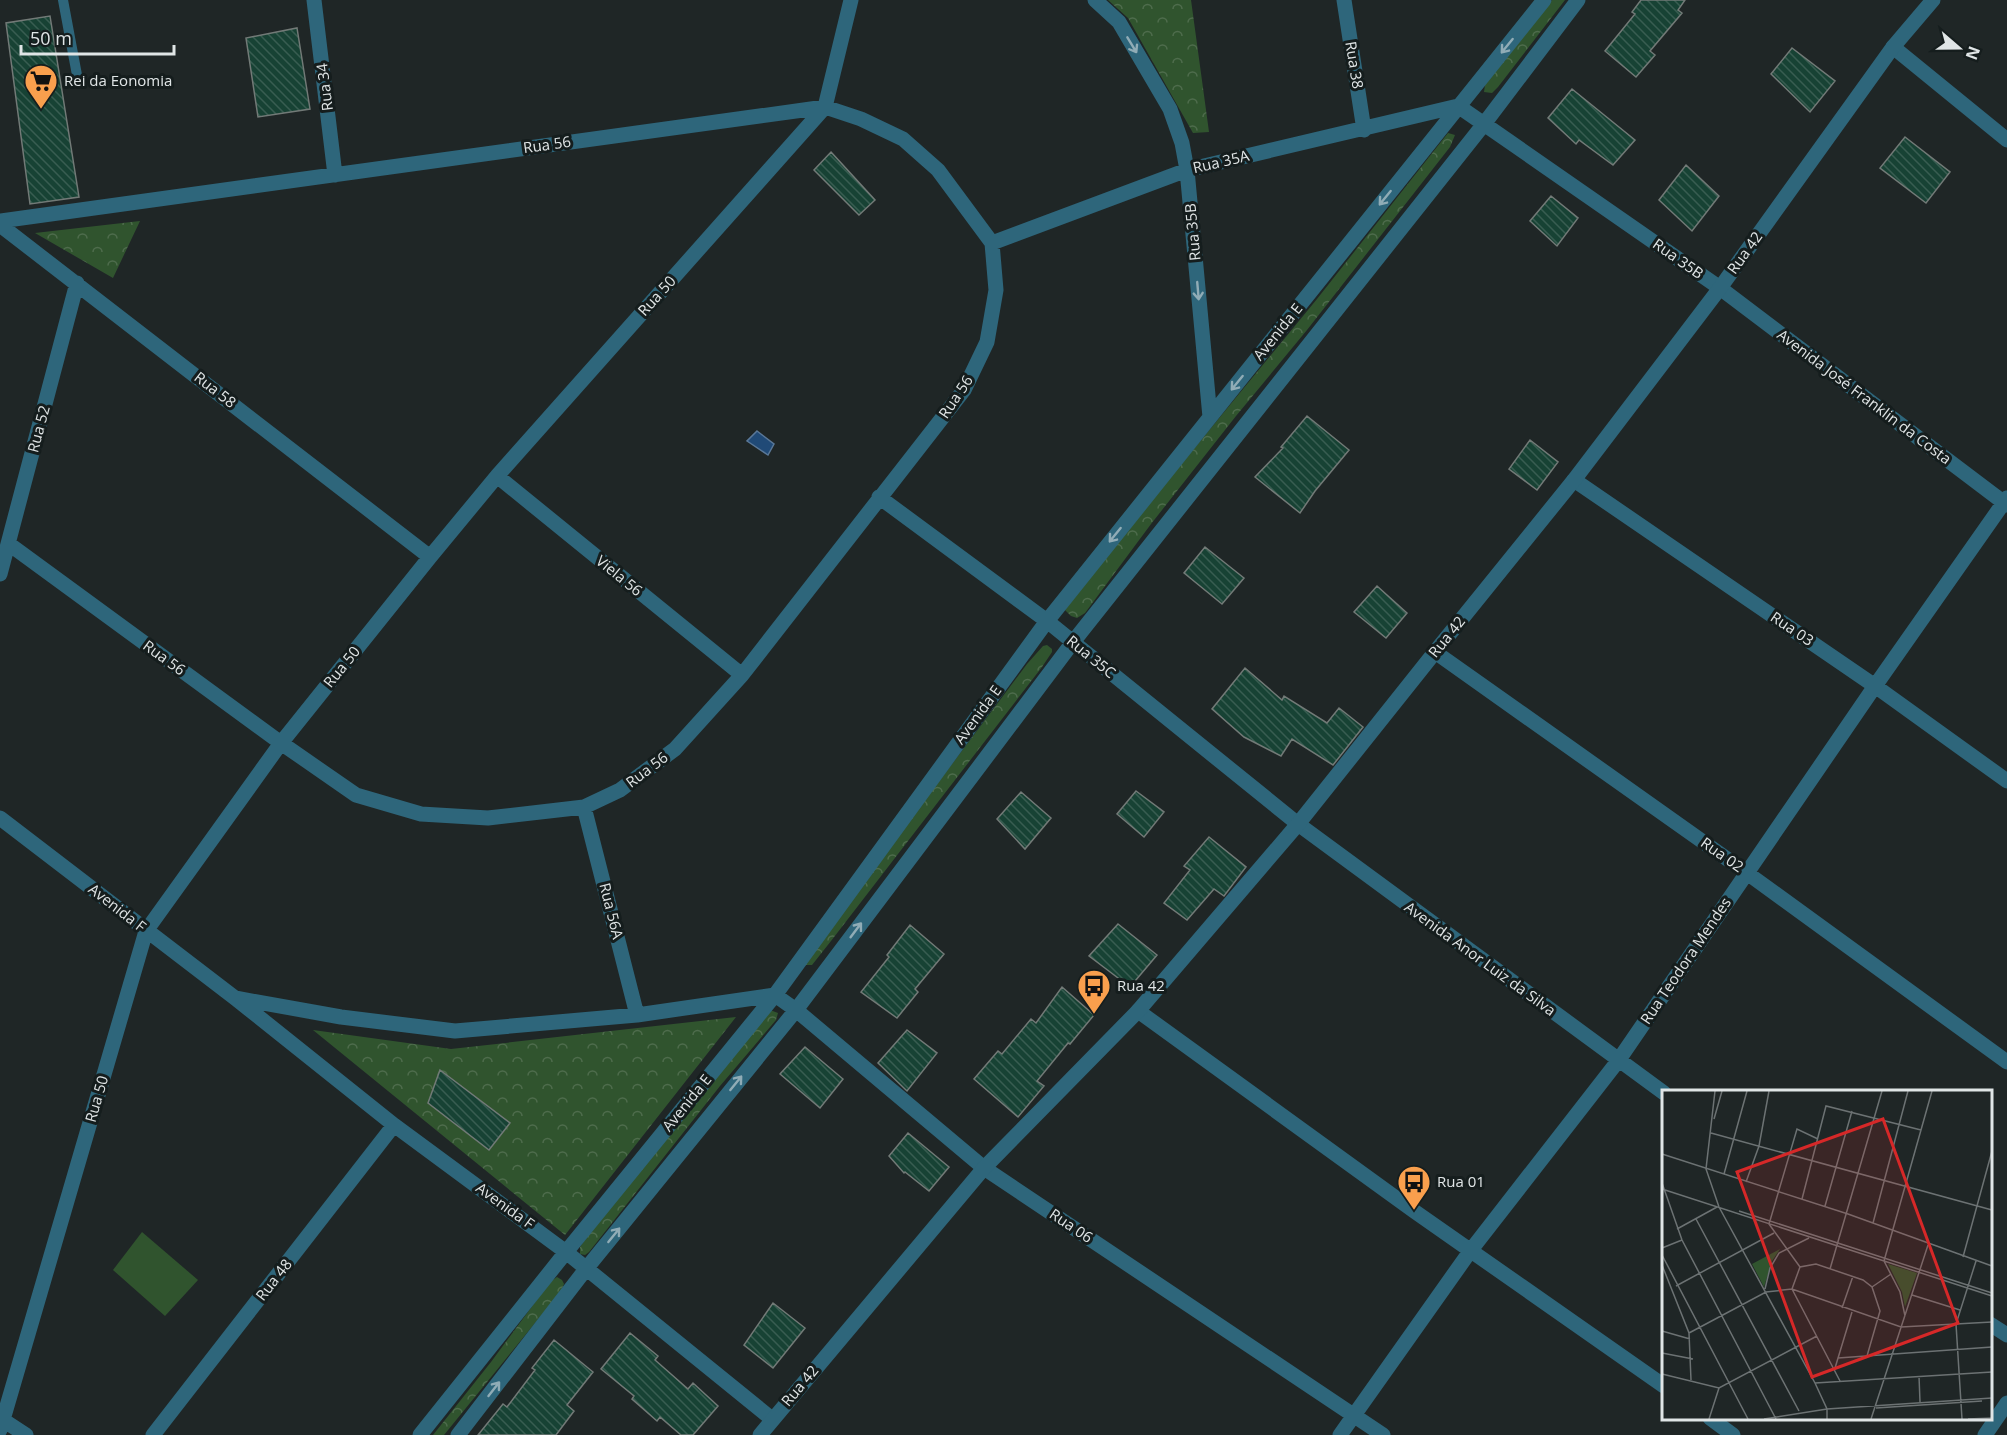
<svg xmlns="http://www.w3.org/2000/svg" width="2007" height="1435" font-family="'Open Sans',sans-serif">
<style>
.park{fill:url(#park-crowns)}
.garden{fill:#30542e}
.water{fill:#204a77;stroke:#5a7898;stroke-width:1.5}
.building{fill:url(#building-back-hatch);stroke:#727a77;stroke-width:1.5}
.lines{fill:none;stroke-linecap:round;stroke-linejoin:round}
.service{stroke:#2e667b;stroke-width:10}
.minor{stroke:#2e667b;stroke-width:15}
.tertiary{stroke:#2e667b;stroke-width:15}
.oneway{stroke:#90acb6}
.labels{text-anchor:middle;stroke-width:6;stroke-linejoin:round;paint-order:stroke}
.street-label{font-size:15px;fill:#e0e5e6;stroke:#151d1d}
.poi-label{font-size:15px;fill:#e0e5e6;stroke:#151d1d;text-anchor:start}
.inset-road{fill:none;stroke:#6c7273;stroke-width:1.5}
.view{fill:#d62828;fill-opacity:0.15;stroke:#d62828;stroke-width:3}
.inset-edge{fill:none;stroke:#e0e5e6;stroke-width:3}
</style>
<defs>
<pattern id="park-crowns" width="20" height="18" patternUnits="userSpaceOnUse" patternTransform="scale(1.5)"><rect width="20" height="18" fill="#30542e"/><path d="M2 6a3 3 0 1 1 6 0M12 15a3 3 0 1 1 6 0" fill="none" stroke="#4e6c4c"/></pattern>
<pattern id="building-back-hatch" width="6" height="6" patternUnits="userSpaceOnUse" patternTransform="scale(1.5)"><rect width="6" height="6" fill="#174234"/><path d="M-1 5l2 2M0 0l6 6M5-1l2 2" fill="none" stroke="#385d51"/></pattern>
</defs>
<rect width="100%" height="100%" fill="#1f2626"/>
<path class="park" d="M1108,0H1191L1209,132L1193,133L1128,18Z
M1552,0H1565L1498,87L1492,93L1484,92L1485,85Z
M1448,133L1455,135L1450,147L1307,330L1236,416L1151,524L1085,613L1077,618L1071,616L1065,610L1091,574L1317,299Z
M140,221L113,278L35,233Z
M1047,645L1052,649V652L1042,667L831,941L812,965H805L910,820L1027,664L1043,646Z
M770,1010L778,1013L776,1020L720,1086L589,1252L585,1255L580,1254V1247L589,1234Z
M736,1017L565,1235L313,1030L451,1049Z
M557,1277L562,1280L564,1284L561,1291L444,1435H433L491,1362L550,1282Z"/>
<path class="garden" d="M142,1232L198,1280L165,1316L113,1270Z"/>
<path class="water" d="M757,431L774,444L768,455L747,441Z"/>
<path class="building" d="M1641,0H1685L1678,10L1682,13L1650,51L1655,55L1636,77L1605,51L1635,14L1632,12Z
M50,16L79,197L30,204L6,23Z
M297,28L310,109L258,117L246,38Z
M1792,48L1835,81L1810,112L1771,74Z
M1572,89L1635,140L1613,165L1579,140L1576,144L1548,118Z
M1905,137L1950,172L1926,203L1880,168Z
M831,152L875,200L859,215L814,170Z
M1686,165L1719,196L1692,231L1659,200Z
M1551,196L1578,218L1557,246L1530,221Z
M1307,416L1349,450L1315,491L1300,513L1255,477L1283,448L1281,447Z
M1530,440L1558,462L1537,490L1509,469Z
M1205,547L1244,578L1222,604L1184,573Z
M1377,586L1407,613L1386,638L1354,612Z
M1245,668L1282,700L1284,696L1327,723L1339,708L1363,727L1333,765L1292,739L1281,756L1244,737L1212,709Z
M1136,791L1164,812L1144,837L1117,814Z
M1021,792L1051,818L1025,849L997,819Z
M1209,837L1246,867L1224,896L1214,889L1187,920L1164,903L1190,870L1184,866Z
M1118,924L1157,955L1130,987L1089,956Z
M910,925L944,954L915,989L918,992L897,1018L861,992L889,957L887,955Z
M1062,987L1094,1015L1070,1044L1068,1043L1037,1081L1044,1086L1018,1117L974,1079L998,1051L1002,1054L1031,1019L1036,1023Z
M907,1030L937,1053L907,1091L878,1063Z
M805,1047L843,1079L820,1108L780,1074Z
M440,1070L510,1123L489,1150L428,1103Z
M908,1133L949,1167L929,1191L905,1172L904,1173L889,1156Z
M773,1303L805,1328L773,1368L744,1345Z
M630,1333L658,1356L655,1360L688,1389L693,1383L718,1406L693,1435H681L660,1417L657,1421L632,1399L634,1396L601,1369Z
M554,1340L593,1372L567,1405L574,1411L556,1435H478L503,1404L507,1407L535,1370L532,1368Z"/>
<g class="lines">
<path class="service" d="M63,0L77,75"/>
<path class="minor" d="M314,0L335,175
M1095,0L1119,22L1170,109L1182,143L1187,170L1210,417
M1344,0L1364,130
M1893,47L2007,140
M0,221L825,107L861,119L903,139L938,170L992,243L996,290L987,342L964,390L742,675L675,749L620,790L584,807L488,818L421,814L356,795L281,743L9,544
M0,225L430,557
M992,243L1187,170L1458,106L1720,288L2007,505
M497,476L742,675
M1574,480L1875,686L2007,781
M879,497L1047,621L1298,824L1664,1093
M0,574L77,283
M1435,652L1747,873L2007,1062
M584,807L637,1015
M0,818L235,998L394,1125L566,1252L772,1419
M235,998L341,1017L455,1031L637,1015L775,995L796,1010L984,1168L1383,1435
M1138,1011L1414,1211L1664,1386
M1990,1324L2007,1335
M0,1418L26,1435
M1710,1418L1733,1435
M0,1430L146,931L281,743L430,557L497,476L825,107L851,0
M153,1435L394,1125
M420,1435L566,1252L775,995L1047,621L1544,0
M458,1435L586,1269L796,1010L1073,642L1484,124L1578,0
M1340,1435L1471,1250L1618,1061L1875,686L2007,498
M1985,1435L2007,1403"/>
<path class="tertiary" d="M760,1435L984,1168L1138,1011L1298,824L1435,652L1574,480L1720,288L1893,47L1933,0"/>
</g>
<defs><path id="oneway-shaft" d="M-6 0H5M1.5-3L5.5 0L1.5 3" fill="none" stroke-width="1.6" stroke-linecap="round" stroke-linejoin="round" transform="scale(1.5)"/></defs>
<g class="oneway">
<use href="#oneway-shaft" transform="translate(1132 45) rotate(59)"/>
<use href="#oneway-shaft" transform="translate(1507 46) rotate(129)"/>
<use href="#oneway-shaft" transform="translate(1385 198) rotate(129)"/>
<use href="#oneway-shaft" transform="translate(1198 291) rotate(85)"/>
<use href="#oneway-shaft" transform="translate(1237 383) rotate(129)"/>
<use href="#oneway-shaft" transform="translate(1115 535) rotate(129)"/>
<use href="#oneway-shaft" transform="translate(856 930) rotate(-53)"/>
<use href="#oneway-shaft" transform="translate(736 1083) rotate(-51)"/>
<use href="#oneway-shaft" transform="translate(614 1235) rotate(-51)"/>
<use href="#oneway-shaft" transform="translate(494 1389) rotate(-52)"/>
</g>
<defs>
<g id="supermarket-pin" transform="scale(1.725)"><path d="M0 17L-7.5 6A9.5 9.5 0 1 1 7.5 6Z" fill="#f99f4d" stroke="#151d1d"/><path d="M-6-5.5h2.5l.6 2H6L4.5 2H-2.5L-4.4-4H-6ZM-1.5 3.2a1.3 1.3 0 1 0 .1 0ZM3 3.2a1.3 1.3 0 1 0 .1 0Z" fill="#111"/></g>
<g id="bus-pin" transform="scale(1.725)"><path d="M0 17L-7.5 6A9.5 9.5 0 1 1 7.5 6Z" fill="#f99f4d" stroke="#151d1d"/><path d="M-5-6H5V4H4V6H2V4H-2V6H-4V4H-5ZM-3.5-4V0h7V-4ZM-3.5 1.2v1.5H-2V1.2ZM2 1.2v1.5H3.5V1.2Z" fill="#111"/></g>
</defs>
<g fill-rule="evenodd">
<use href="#supermarket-pin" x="41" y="81"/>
<use href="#bus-pin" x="1094" y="986"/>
<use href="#bus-pin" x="1414" y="1182"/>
</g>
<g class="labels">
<g class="street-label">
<text transform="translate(1354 65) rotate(81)" y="5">Rua 38</text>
<text transform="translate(325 87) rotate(-97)" y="5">Rua 34</text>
<text transform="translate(547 145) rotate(-8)" y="5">Rua 56</text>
<text transform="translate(1221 162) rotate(-13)" y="5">Rua 35A</text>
<text transform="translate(1193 232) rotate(-95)" y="5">Rua 35B</text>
<text transform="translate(1745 253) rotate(-54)" y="5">Rua 42</text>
<text transform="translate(1678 259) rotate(35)" y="5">Rua 35B</text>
<text transform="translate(657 296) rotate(-48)" y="5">Rua 50</text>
<text transform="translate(1278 332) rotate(-51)" y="5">Avenida E</text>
<text transform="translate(215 390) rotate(38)" y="5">Rua 58</text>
<text transform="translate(956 397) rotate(-56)" y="5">Rua 56</text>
<text transform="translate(1864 397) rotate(37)" y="5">Avenida José Franklin da Costa</text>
<text transform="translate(39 429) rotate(-75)" y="5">Rua 52</text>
<text transform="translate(619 576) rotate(39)" y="5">Viela 56</text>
<text transform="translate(1792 629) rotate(34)" y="5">Rua 03</text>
<text transform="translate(1447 637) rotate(-51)" y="5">Rua 42</text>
<text transform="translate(1091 657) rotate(39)" y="5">Rua 35C</text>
<text transform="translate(164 658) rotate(36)" y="5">Rua 56</text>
<text transform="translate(342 667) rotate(-51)" y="5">Rua 50</text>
<text transform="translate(978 715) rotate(-54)" y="5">Avenida E</text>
<text transform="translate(647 770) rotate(-37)" y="5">Rua 56</text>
<text transform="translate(1722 855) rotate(35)" y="5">Rua 02</text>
<text transform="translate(117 908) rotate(38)" y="5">Avenida F</text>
<text transform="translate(611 911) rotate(76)" y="5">Rua 56A</text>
<text transform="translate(1480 959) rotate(36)" y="5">Avenida Anor Luiz da Silva</text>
<text transform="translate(1686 961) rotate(-56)" y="5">Rua Teodora Mendes</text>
<text transform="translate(97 1099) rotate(-74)" y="5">Rua 50</text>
<text transform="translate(687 1103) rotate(-51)" y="5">Avenida E</text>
<text transform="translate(505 1206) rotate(36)" y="5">Avenida F</text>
<text transform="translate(1071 1226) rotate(34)" y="5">Rua 06</text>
<text transform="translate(274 1280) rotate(-52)" y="5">Rua 48</text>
<text transform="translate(800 1386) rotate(-50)" y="5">Rua 42</text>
</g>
<g class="poi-label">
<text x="64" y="86">Rei da Eonomia</text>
<text x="1117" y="991">Rua 42</text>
<text x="1437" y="1187">Rua 01</text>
</g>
</g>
<g transform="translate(1662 1090)">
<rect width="330" height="330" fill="#1f2626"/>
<path d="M118,159L110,171L102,197L90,174ZM226,174L255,183L243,217L240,202Z" fill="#30542e"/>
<path class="inset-road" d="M53,1L44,79L57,117L153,293L165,319V329M52,29L60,1M49,43L330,120M0,64L186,124L330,176M62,84L85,1M84,92L97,56L107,1M0,93L20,150L114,329M0,99L330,206M140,109L164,16L259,40M163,116L190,21M77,121L330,203M34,129L137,321M211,133L246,1M15,139L55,117M0,158L20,150M0,165L86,329M301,167L330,61M0,175L27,243L29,290M138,177L107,134L135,39L156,49M168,179L220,1M14,196L112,143M210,197L229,184M103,199L108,178L117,163L147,148M250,205L298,220M180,218L191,186M243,226L238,202L222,171L270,1M0,241L28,249M27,243L104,202L130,199L239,237L330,232M0,263L31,269M176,268L330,257M173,278L190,222M0,284L57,298L155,246M257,286L258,312M178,291L130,199L138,177L154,174L201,190L210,197L218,221L205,266M153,293L330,282M214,318L320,311M47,329L57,298M102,329L165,319L330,308M209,329L266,155M300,329L294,234L314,171M306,329L330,328"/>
<path class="view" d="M221,29L296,233L150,287L75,82Z"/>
<rect width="330" height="330" class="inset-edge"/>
</g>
<g transform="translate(1959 48) rotate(110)" stroke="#151d1d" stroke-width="4.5" paint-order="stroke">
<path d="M0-4.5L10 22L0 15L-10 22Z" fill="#e0e5e6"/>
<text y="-9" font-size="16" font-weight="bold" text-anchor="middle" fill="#e0e5e6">N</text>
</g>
<path d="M21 45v9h153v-9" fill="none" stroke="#e0e5e6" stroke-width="3"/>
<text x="30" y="45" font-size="18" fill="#e0e5e6" stroke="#151d1d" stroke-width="4.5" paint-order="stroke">50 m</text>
</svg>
